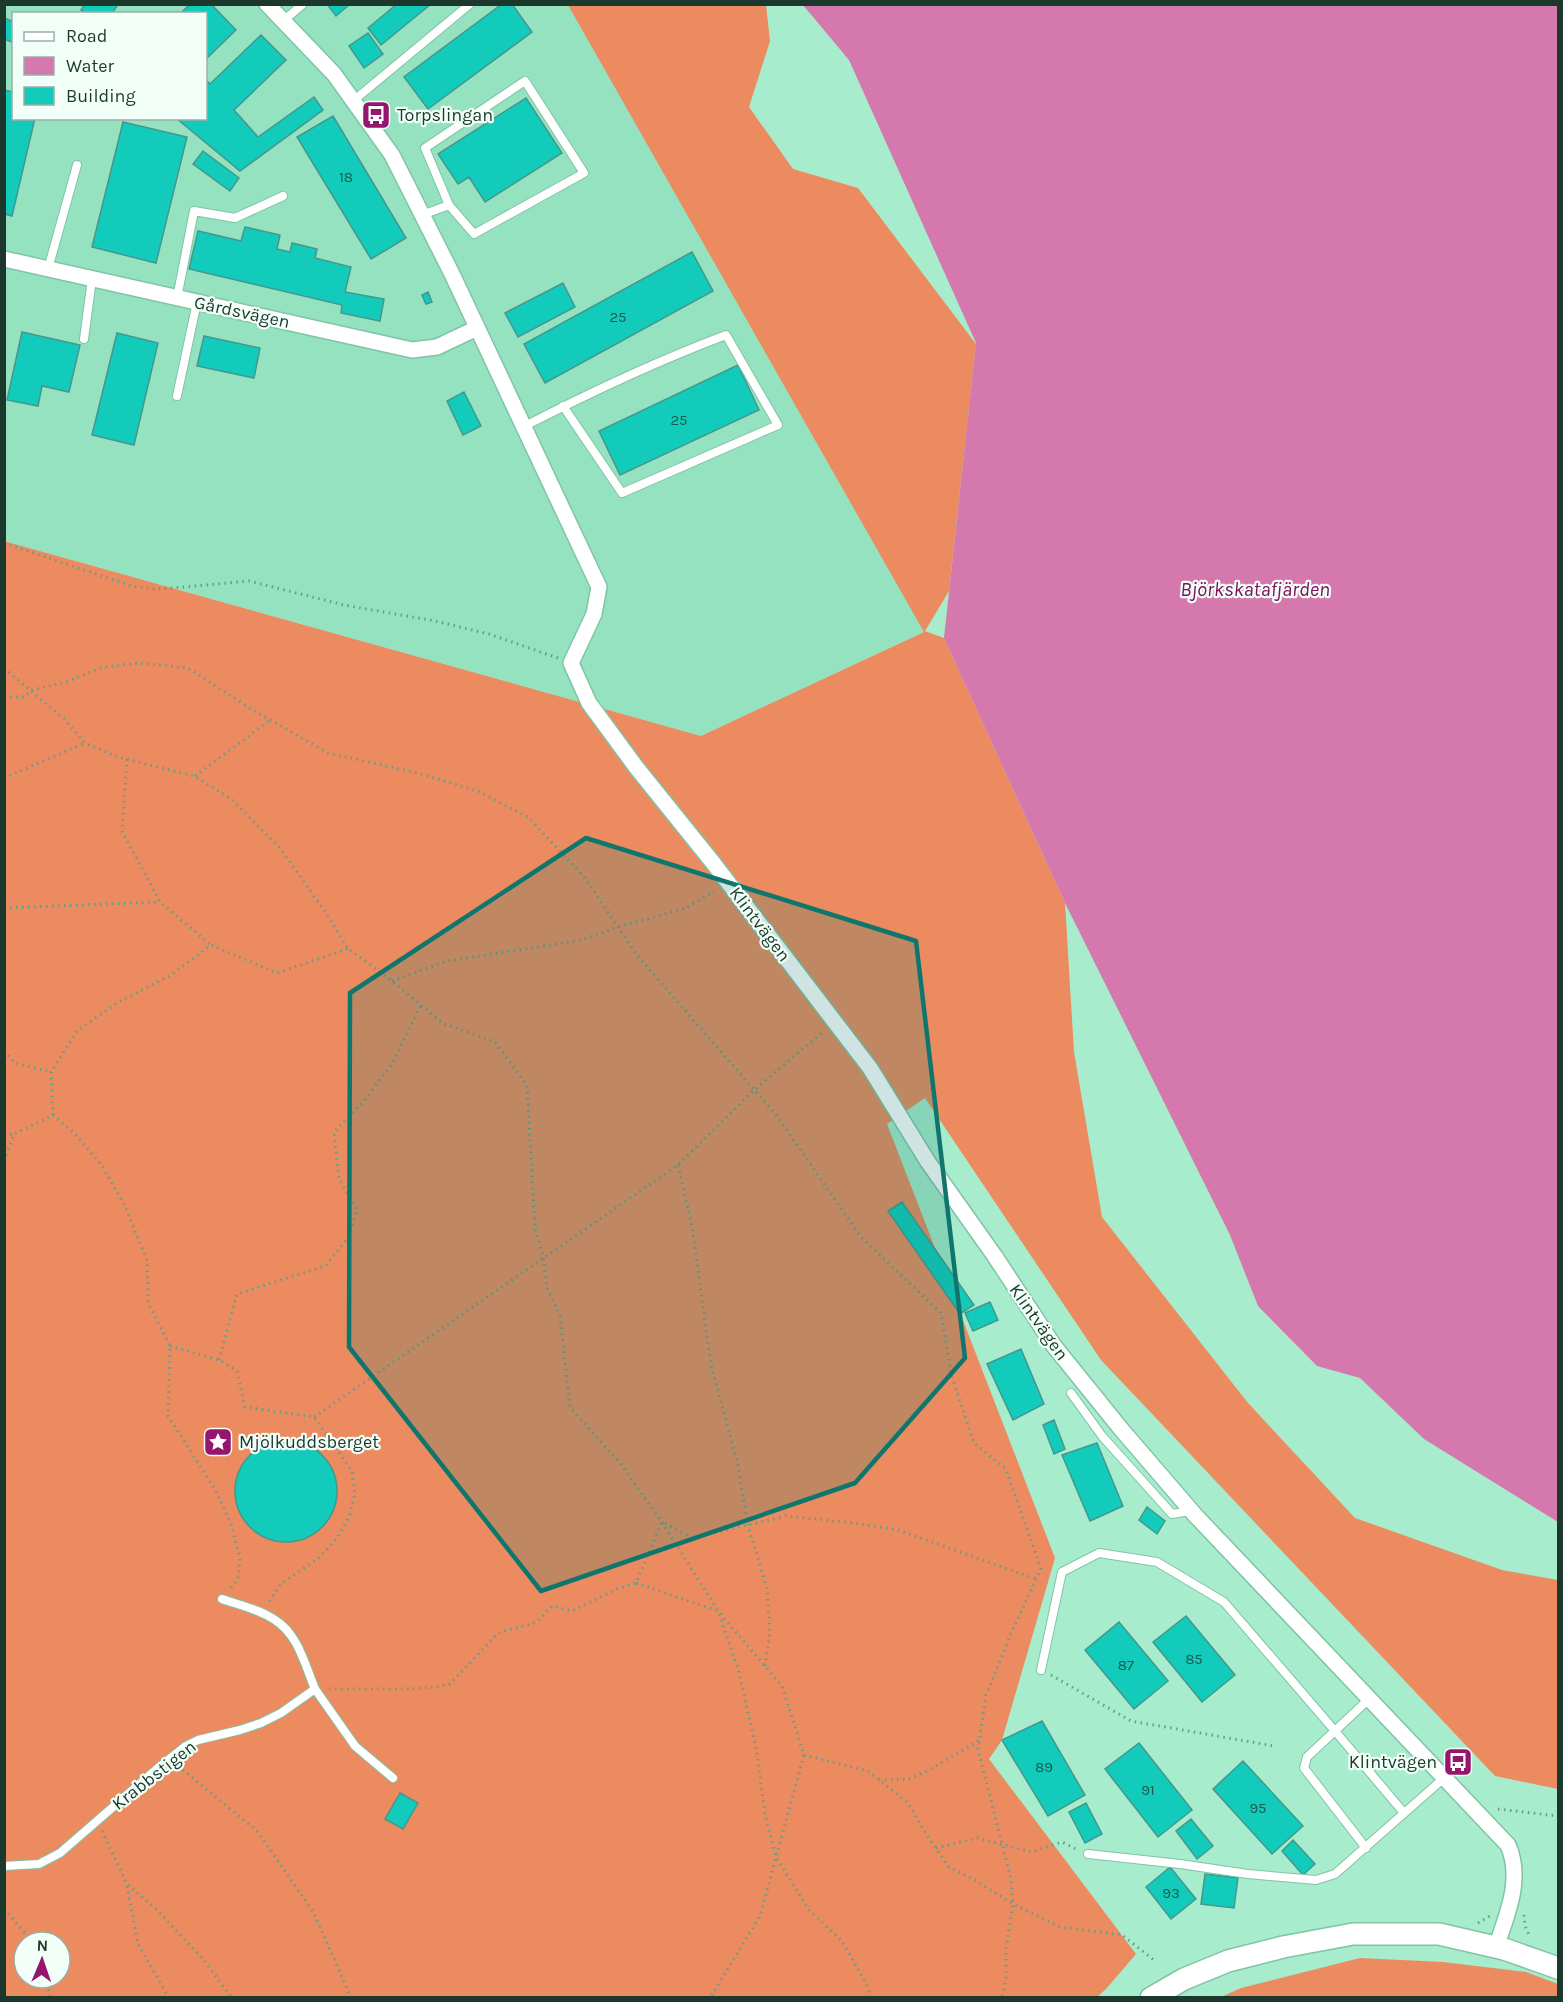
<svg xmlns="http://www.w3.org/2000/svg" width="1563" height="2002" font-family="Karla,sans-serif">
<style>
.built{fill:#94e2c0;fill-rule:evenodd}
.forest{fill:#ec8b5f;fill-rule:evenodd}
.water{fill:#d478ae}
.building{fill:#12cbbb;stroke:#45978d;stroke-width:1.5}
.lines{fill:none;stroke-linecap:round;stroke-linejoin:round}
.lane-casing{stroke:#80c4a6;stroke-width:10}
.street-casing{stroke:#80c4a6;stroke-width:18}
.secondary-casing{stroke:#80c4a6;stroke-width:24}
.path{stroke:#699c85;stroke-width:3;stroke-dasharray:1.5 4.5;stroke-linecap:butt}
.lane{stroke:#fff;stroke-width:8}
.street{stroke:#fff;stroke-width:15}
.secondary{stroke:#fff;stroke-width:21}
.marked{fill:#0f766e;fill-opacity:0.2;stroke:#0f766e;stroke-width:4.5;stroke-linejoin:round}
.labels{text-anchor:middle;stroke-width:4.5;stroke-linejoin:round;paint-order:stroke}
.number-label{font-size:15px;fill:#1a5d50}
.poi-label{font-size:18px;fill:#1c382c;stroke:#f1fff8;text-anchor:start}
.street-label{font-size:18px;fill:#1c382c;stroke:#f1fff8}
.water-label{font-size:20px;font-style:italic;fill:#800f5d;stroke:#f1fff8}
</style>
<rect width="100%" height="100%" fill="#a7eccc"/>
<path class="built" d="M4,5H568L925,631L701,736L5,541ZM14,14H206V118H14Z"/>
<path class="forest" d="M568,5H766L770,41L749,107L793,169L858,188L976,344L949,591L925,631L944,638L1065,903L1074,1052L1102,1217L1248,1403L1355,1518L1502,1570L1558,1580V1789L1495,1776L1101,1360L925,1098L887,1124L1055,1558L1002,1740L989,1759L1136,1954L1106,1989L1096,1998L5,1997L4,541L701,736L924,632ZM24,1942H60V1978H24Z
M1360,1958L1443,1962L1526,1972L1558,1984V1997H1221L1241,1988Z"/>
<path class="water" d="M803,5H1558V1522L1424,1439L1360,1378L1317,1366L1258,1306L1230,1235L1065,903L944,638L976,343L849,60Z"/>
<path class="building" d="M85,4H118L112,14H87L81,10Z
M190,4H211L236,30L206,59V14H180Z
M327,4H350L336,16Z
M397,4H431L381,45L368,28Z
M502,4H512L532,32L428,109L404,77Z
M4,18L14,22V43L4,39Z
M368,33L383,54L364,68L349,46Z
M261,35L286,60L234,110L258,137L314,97L323,110L240,171L176,118H206V80L210,84Z
M4,90L14,92V118H35L12,216L4,214Z
M526,98L562,153L485,202L469,177L458,184L438,154Z
M333,116L406,238L371,259L297,137Z
M123,122L187,137L156,263L92,247Z
M203,151L239,178L230,191L193,164Z
M245,227L280,235L277,249L290,252L292,243L317,249L315,258L351,267L345,292L384,299L380,321L341,313L342,305L189,269L198,231L241,241Z
M692,252L713,291L545,383L524,344Z
M563,283L575,307L518,337L505,313Z
M428,292L432,302L426,304L422,295Z
M22,332L80,345L69,392L42,386L38,406L7,400Z
M117,333L158,343L134,445L92,435Z
M204,336L260,348L254,378L197,366Z
M738,365L759,410L620,475L599,431Z
M464,392L481,426L463,435L447,401Z
M902,1202L974,1305L960,1314L888,1211Z
M990,1302L998,1320L973,1331L965,1313Z
M1021,1349L1044,1404L1013,1420L987,1364Z
M1054,1420L1065,1449L1054,1454L1043,1425Z
M235 1491a51 51 0 1 1 102 0a51 51 0 1 1-102 0Z
M1097,1443L1123,1506L1090,1521L1062,1455Z
M1147,1507L1165,1521L1157,1534L1139,1520Z
M1186,1616L1235,1675L1202,1702L1153,1642Z
M1119,1622L1168,1681L1134,1709L1085,1650Z
M1042,1721L1085,1795L1048,1816L1002,1740Z
M1139,1743L1192,1810L1158,1837L1105,1769Z
M1243,1761L1303,1826L1272,1854L1213,1789Z
M400,1793L418,1803L403,1829L385,1819Z
M1086,1803L1102,1834L1085,1843L1069,1812Z
M1191,1819L1213,1846L1197,1859L1176,1831Z
M1293,1840L1315,1864L1303,1875L1282,1851Z
M1170,1867L1196,1899L1171,1919L1146,1887Z
M1205,1874L1238,1878L1234,1908L1201,1904Z"/>
<g class="lines">
<g class="lane-casing">
<path id="lane" d="M283,21L303,4
M353,101L470,4
M422,215L449,205L425,148L525,81L584,173L474,234L449,205
M48,269L77,165
M177,298L194,211L235,218L283,196
M84,339L92,279
M177,396L197,302
M523,427C589,393 657,361 726,335L778,425L622,493L563,406
M1071,1393L1102,1436L1172,1514L1190,1511
M1041,1670L1062,1572L1099,1553L1157,1562L1224,1602L1335,1731L1404,1813
M315,1689L355,1746L393,1778
M1366,1848L1304,1768L1307,1757L1369,1699
M1088,1854L1180,1864L1248,1874L1316,1880L1335,1874L1444,1778
M4,1866L39,1864L60,1853L158,1768L186,1746L198,1740L240,1730L261,1723L281,1713L315,1689C305,1665 298,1634 275,1620C259,1609 239,1605 222,1599"/>
</g>
<g class="street-casing">
<path id="street" d="M267,4L334,74L392,155L452,274L599,587L594,614L571,663L589,703L636,767L714,864L870,1068L928,1162L994,1255L1054,1346L1121,1429L1195,1515L1508,1845C1523,1879 1507,1915 1496,1947
M4,259L412,350L437,347L477,328"/>
</g>
<g class="secondary-casing">
<path id="secondary" d="M1151,1998L1184,1979L1228,1961L1283,1947L1353,1934H1439L1504,1949L1558,1968"/>
</g>
<path class="path" d="M4,543L132,586L151,589L174,588L249,581L344,605L435,621L489,634L558,658
M4,668L64,719L85,743L118,757L194,776L230,798L280,848L326,913L348,949L382,973L444,1024L495,1042L527,1085L535,1228L543,1257L547,1287L560,1316L570,1407L620,1463L662,1522L718,1611L782,1686L804,1755L760,1916L710,1998
M4,697H24L32,690L66,682L103,667L139,663L188,668L251,709L328,753L418,773L478,791L528,817L585,878L636,954L777,1116L861,1237L941,1313L952,1377L974,1443L1006,1469L1041,1569L1013,1629L986,1695L978,1749L1011,1879L1013,1904L1006,1948V1977L1002,1998
M127,759L122,831L160,902L211,945
M195,776L270,720
M4,778L85,743
M4,908L160,902
M392,981L447,961L582,940L618,927L686,908L714,891
M4,1051L15,1063L51,1072
M53,1115L73,1132L100,1163L123,1202L147,1260L148,1303L170,1346L168,1416L216,1491L231,1524L240,1558L238,1579L230,1589
M4,1135L14,1134
M4,1161L14,1134L53,1115L51,1072L77,1031L117,1003L171,975L211,945L277,973L348,949
M678,1165L692,1226L711,1365L737,1461L748,1525L767,1588L770,1633L765,1666
M170,1346L219,1360L237,1371L245,1407L314,1417L352,1471L355,1494L349,1517L338,1537L320,1557L281,1584L268,1603
M219,1360L237,1294L325,1266L349,1237L357,1210L339,1179L334,1132L364,1101L392,1064L421,1005
M314,1417L678,1165L754,1090L824,1031
M636,1583L718,1611L738,1669L756,1747L765,1814L776,1857L809,1910L842,1941L868,1987L871,1998
M1051,1675L1131,1721L1274,1746
M329,1689H407L435,1687L450,1684L498,1633L537,1622L552,1606L572,1611L617,1589L636,1583L662,1522L693,1538L786,1516L854,1523L898,1530L1036,1579
M804,1755L868,1771L908,1803L929,1839L949,1867L975,1880L1013,1904L1060,1927L1122,1935L1154,1960
M178,1766L257,1831L314,1913L351,1998
M879,1780L909,1779L929,1770L980,1740
M1498,1809L1558,1816
M102,1831L127,1884L157,1910L203,1959L232,1998
M936,1848L977,1838L1031,1852L1062,1842L1078,1850
M127,1886L138,1944L169,1998
M4,1909L33,1942
M1524,1915L1525,1926L1530,1937
M1478,1923L1490,1916
M45,1978L51,1998"/>
<use href="#lane" class="lane"/>
<use href="#street" class="street"/>
<use href="#secondary" class="secondary"/>
</g>
<path class="marked" d="M586,838L916,941L965,1358L855,1483L541,1591L349,1347L350,993Z"/>
<defs>
<g id="bus-square" transform="scale(1.5)"><rect x="-9" y="-9" width="18" height="18" rx="4" fill="#96166e" stroke="#f1fff8"/><path d="M-5-6H5V4H4V6H2V4H-2V6H-4V4H-5ZM-3.5-4V0h7V-4ZM-3.5 1.2v1.5H-2V1.2ZM2 1.2v1.5H3.5V1.2Z" fill="#fff"/></g>
<g id="sight-square" transform="scale(1.5)"><rect x="-9" y="-9" width="18" height="18" rx="4" fill="#96166e" stroke="#f1fff8"/><path d="M0-6L1.8-2.2L6-1.7L2.9 1.2L3.7 5.4L0 3.3L-3.7 5.4L-2.9 1.2L-6-1.7L-1.8-2.2Z" fill="#fff"/></g>
</defs>
<g fill-rule="evenodd">
<use href="#bus-square" x="376" y="115"/>
<use href="#sight-square" x="218" y="1442"/>
<use href="#bus-square" x="1458" y="1762"/>
</g>
<g class="labels">
<g class="number-label">
<text x="346" y="182">18</text>
<text x="618" y="322">25</text>
<text x="679" y="425">25</text>
<text x="1194" y="1664">85</text>
<text x="1126" y="1670">87</text>
<text x="1044" y="1772">89</text>
<text x="1148" y="1795">91</text>
<text x="1258" y="1813">95</text>
<text x="1171" y="1898">93</text>
</g>
<g class="poi-label">
<text x="397" y="121">Torpslingan</text>
<text x="239" y="1448">Mjölkuddsberget</text>
<text x="1437" y="1768" text-anchor="end">Klintvägen</text>
</g>
<g class="street-label">
<text transform="translate(242 312) rotate(12)" y="6">Gårdsvägen</text>
<text transform="translate(760 924) rotate(53)" y="6">Klintvägen</text>
<text transform="translate(1039 1322) rotate(55)" y="6">Klintvägen</text>
<text transform="translate(154 1775) rotate(-38)" y="6">Krabbstigen</text>
</g>
<g class="water-label">
<text x="1255" y="596">Björkskatafjärden</text>
</g>
</g>
<rect width="1563" height="2002" fill="none" stroke="#1c382c" stroke-width="12"/>
<rect x="12" y="12" width="195" height="108" fill="#f1fff8" stroke="#9cafa6" stroke-width="1.5"/>
<rect x="24" y="32" width="30" height="9" fill="#ffffff" stroke="#9cafa6" stroke-width="1.5"/>
<text x="66" y="42" font-size="18" fill="#1c382c">Road</text>
<rect x="24" y="57" width="30" height="18" fill="#d478ae" stroke="#9cafa6" stroke-width="1.5"/>
<text x="66" y="72" font-size="18" fill="#1c382c">Water</text>
<rect x="24" y="87" width="30" height="18" fill="#12cbbb" stroke="#9cafa6" stroke-width="1.5"/>
<text x="66" y="102" font-size="18" fill="#1c382c">Building</text>
<g transform="translate(42 1960) rotate(2)"><circle r="28" fill="#f1fff8" stroke="#9cafa6" stroke-width="1.5"/>
<path d="M0-4.5L10 22L0 15L-10 22Z" fill="#96166e"/>
<text y="-9" font-size="16" font-weight="bold" text-anchor="middle" fill="#1c382c">N</text>
</g>
</svg>
